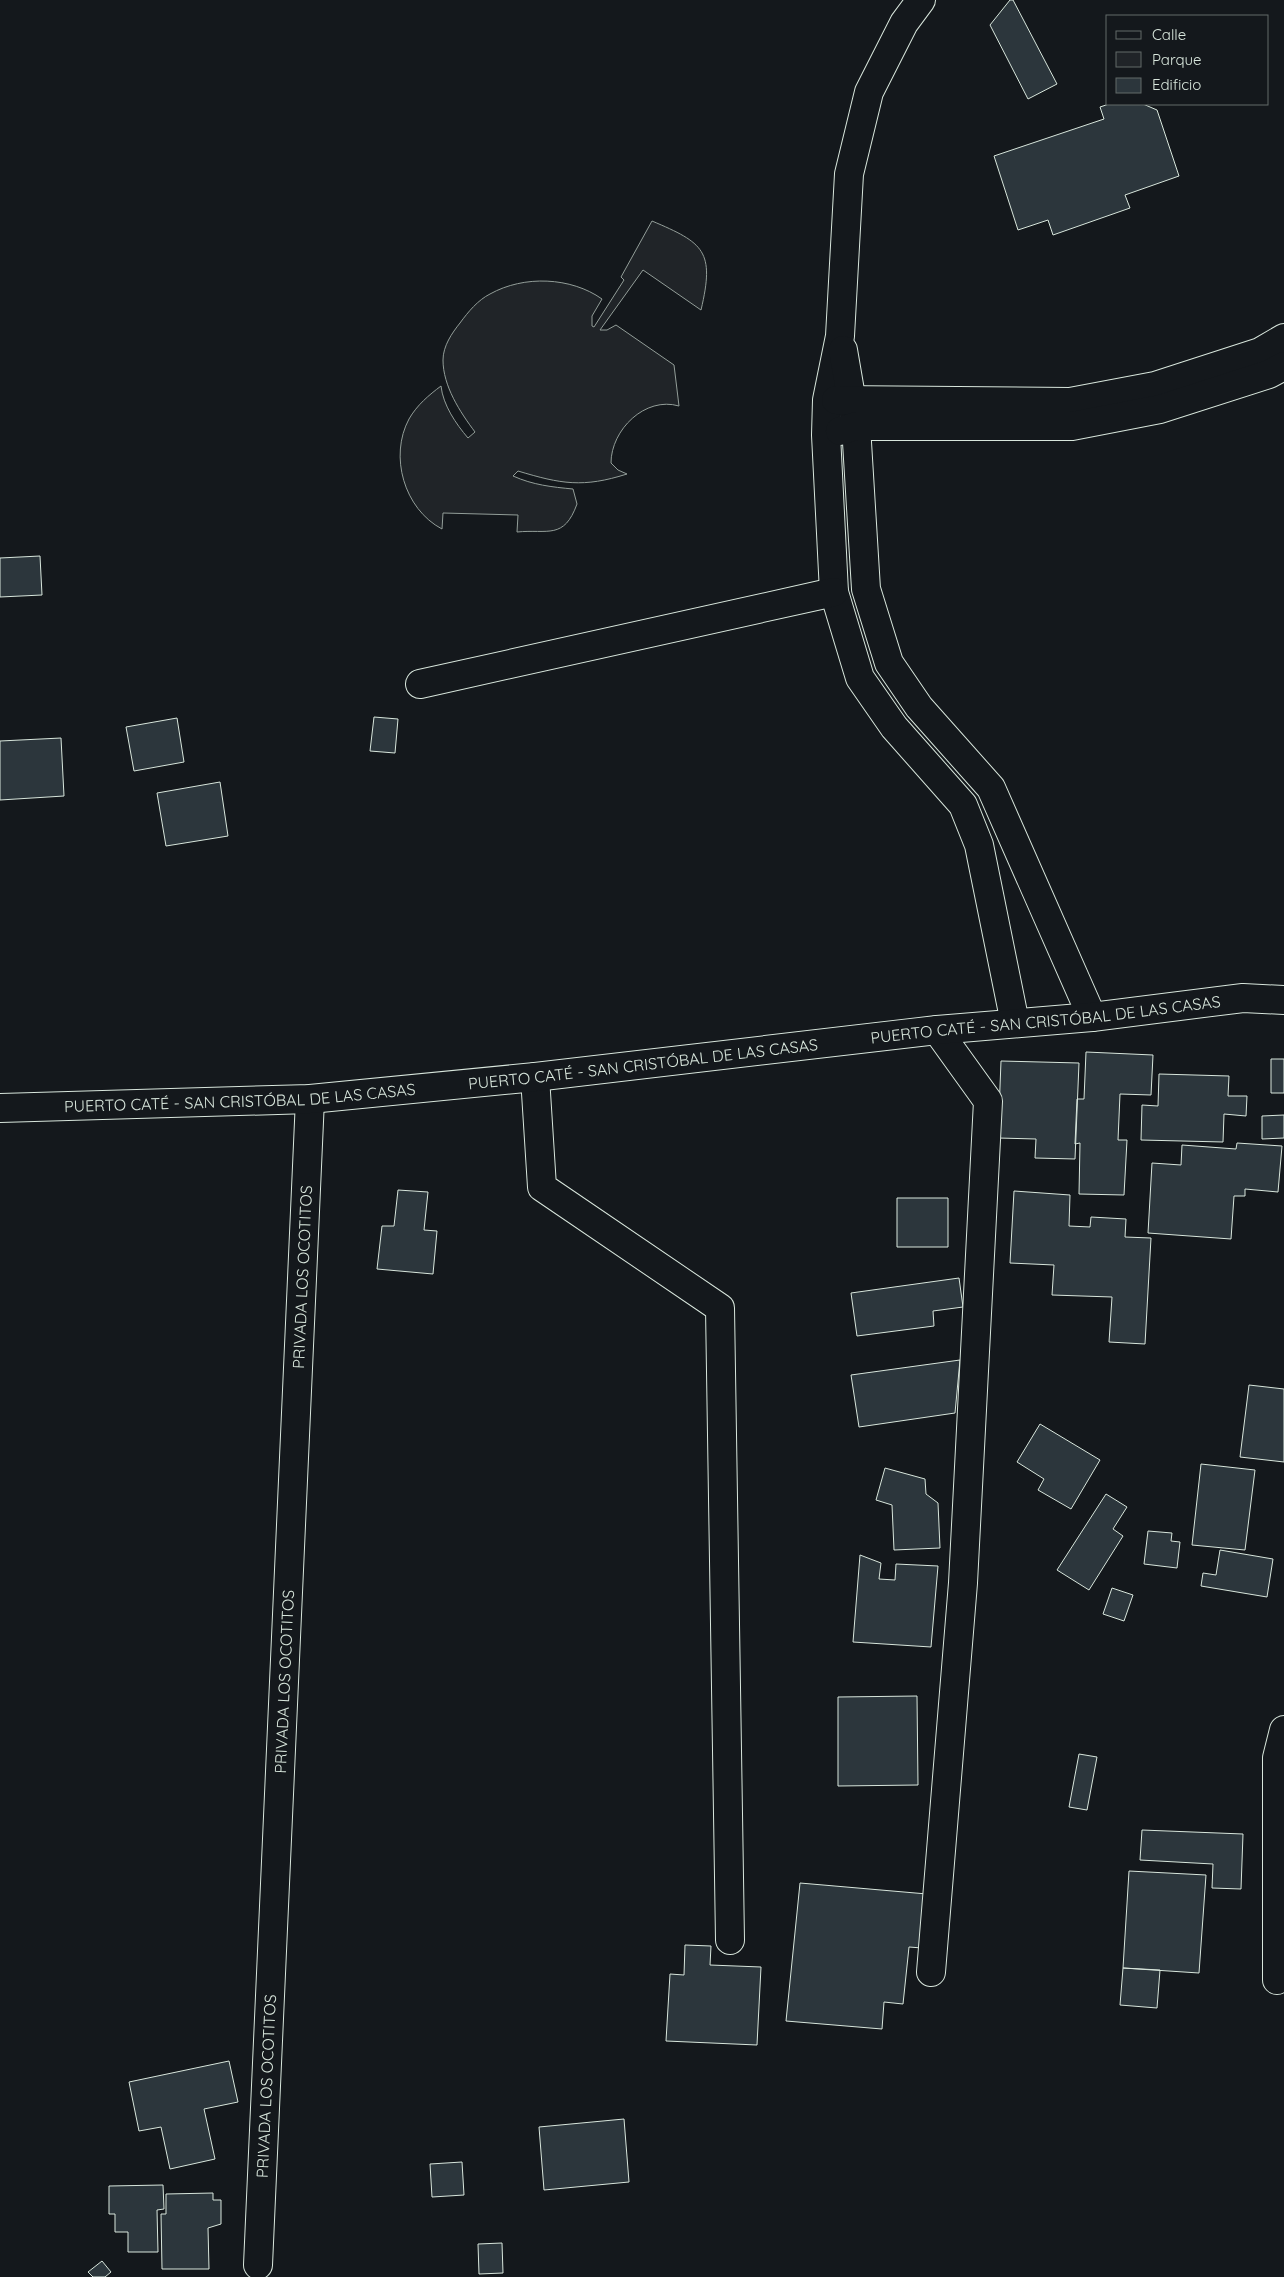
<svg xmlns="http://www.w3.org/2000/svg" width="1284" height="2277" font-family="Quicksand,sans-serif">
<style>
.green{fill:#202428;stroke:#939e99}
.building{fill:#2c363c;stroke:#d8e6dc}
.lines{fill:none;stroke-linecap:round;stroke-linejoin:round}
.minor-casing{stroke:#d8e6dc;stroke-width:30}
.major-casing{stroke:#d8e6dc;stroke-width:30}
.minor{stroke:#14181c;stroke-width:28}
.major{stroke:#14181c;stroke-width:28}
.labels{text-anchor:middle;stroke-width:4;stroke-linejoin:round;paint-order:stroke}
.street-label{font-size:16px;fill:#d8e6dc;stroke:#14181c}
</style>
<rect width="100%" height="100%" fill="#14181c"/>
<path class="green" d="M652,221C704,243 715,251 701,310L643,270L600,330H607L616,325L674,365L679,406C645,396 611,430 611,463L618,470L627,474C583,488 561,484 518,471L513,476C533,485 552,487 573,489L577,504C564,540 548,529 517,532L518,515L443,513L442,529C404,509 389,456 409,419C417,405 429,395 441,386C443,405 456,424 468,438L475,432C460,412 443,386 443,360C443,346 452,333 460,323C468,312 478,300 490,294C524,275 571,277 602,299L592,316V326L594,327L624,280L621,277Z"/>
<path class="building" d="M1010,0H1013L1057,84L1028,99L990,25Z
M1109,104H1143L1157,110L1179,176L1125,195L1130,208L1053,235L1048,220L1018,230L994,156L1104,119L1100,107Z
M40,556L42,595L0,597V558Z
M374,717L398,719L395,753L370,751Z
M177,718L184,762L134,771L126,727Z
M61,738L64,796L0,800V741Z
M220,782L228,836L166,846L157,793Z
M1086,1052L1153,1055L1151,1095L1120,1094L1118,1140H1127L1124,1195L1079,1194L1080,1143L1075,1144L1077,1099H1084Z
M1271,1059H1284V1093H1271Z
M1001,1061L1079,1063L1075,1159L1035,1158L1036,1139L998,1138Z
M1159,1074L1229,1076L1228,1096H1247L1246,1116L1224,1114L1223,1142L1141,1140L1142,1105L1158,1106Z
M1284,1115V1138L1262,1139V1116Z
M1237,1143L1282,1146L1278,1192L1245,1189V1196H1234L1231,1239L1148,1233L1152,1163L1181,1165L1182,1145L1236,1149Z
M398,1190L428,1192L424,1230L437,1231L433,1274L377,1269L382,1226H394Z
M1014,1191L1070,1195L1069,1226L1090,1227L1091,1217L1126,1219L1125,1237L1151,1238L1145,1344L1109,1342L1112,1297L1052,1295L1054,1265L1010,1263Z
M897,1198H948V1247H897Z
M959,1278L963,1307L933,1311L934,1326L857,1336L851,1293Z
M960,1360L955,1413L859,1427L851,1375Z
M1249,1385L1284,1389V1462L1240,1457Z
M1040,1424L1100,1460L1071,1509L1038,1490L1044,1479L1017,1462Z
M1201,1464L1255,1470L1245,1550L1192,1545Z
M885,1468L925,1479L926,1494L938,1503L940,1548L894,1550L892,1505L876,1500Z
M1106,1494L1127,1507L1113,1529L1123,1536L1089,1590L1057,1570Z
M1148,1531L1172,1533L1171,1541L1180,1542L1177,1568L1144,1564Z
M1220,1550L1273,1559L1267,1597L1201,1586L1203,1573L1216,1575Z
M860,1555L881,1563L879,1579L895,1580L896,1564L938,1566L931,1647L853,1642Z
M1112,1588L1133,1595L1124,1621L1103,1614Z
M917,1696L918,1785L838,1786V1697Z
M1079,1754L1097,1757L1087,1810L1069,1807Z
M1142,1830L1243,1834L1241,1889L1212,1888L1213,1864L1140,1860Z
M1129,1871L1206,1875L1199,1973L1123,1968Z
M800,1883L927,1894L922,1948L909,1947L903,2004L884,2002L882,2029L786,2021Z
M685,1945L711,1946L710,1965L761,1967L757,2045L666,2041L670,1974L684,1975Z
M1123,1968L1160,1970L1157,2008L1120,2005Z
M229,2061L238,2102L204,2109L215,2159L170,2169L161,2127L139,2131L129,2082Z
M624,2119L629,2182L544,2190L539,2127Z
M462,2162L464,2195L432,2197L430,2164Z
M163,2185L164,2209L157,2210L158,2252H128V2232H115V2214H109V2186Z
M213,2193V2200H221V2224L208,2228L209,2269H162L161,2214H166V2194Z
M502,2243L503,2273L479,2274L478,2244Z
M102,2261L111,2272L105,2277H93L88,2272Z"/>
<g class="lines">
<g class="minor-casing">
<g id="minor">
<path d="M921,0L904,23L869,92L849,174L840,336L827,400L826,435L834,592L860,678L894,727L963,805L979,845L1015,1023"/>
<path d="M843,350L856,426L866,589L889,663L919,707L991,788L1092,1017"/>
<path d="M836,400L1070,402L1155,386L1260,352L1284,338"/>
<path d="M840,431L856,426H1072L1160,409L1269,374L1284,366"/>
<path d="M420,684L834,592"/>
<path d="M535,1077L542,1187L720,1308L730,1940"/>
<path d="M931,1972L963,1583L988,1101L937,1030"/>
<path d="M1277,1980V1758L1284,1730"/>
<path id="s1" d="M258,2265L310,1099"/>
</g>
</g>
<g class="major-casing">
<g id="major">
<path id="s2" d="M0,1108L310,1099L535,1077L937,1030L1092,1017L1243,998L1284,1000"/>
</g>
</g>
<use href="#minor" class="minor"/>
<use href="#major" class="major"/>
</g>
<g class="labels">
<g class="street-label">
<text dy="6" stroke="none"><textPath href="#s2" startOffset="1050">PUERTO CATÉ - SAN CRISTÓBAL DE LAS CASAS</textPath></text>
<text dy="6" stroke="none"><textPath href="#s2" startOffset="645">PUERTO CATÉ - SAN CRISTÓBAL DE LAS CASAS</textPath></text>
<text dy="6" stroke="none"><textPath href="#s2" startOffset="240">PUERTO CATÉ - SAN CRISTÓBAL DE LAS CASAS</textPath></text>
<text dy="6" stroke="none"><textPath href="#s1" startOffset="989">PRIVADA LOS OCOTITOS</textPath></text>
<text dy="6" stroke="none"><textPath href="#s1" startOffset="584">PRIVADA LOS OCOTITOS</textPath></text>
<text dy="6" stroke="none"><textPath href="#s1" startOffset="179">PRIVADA LOS OCOTITOS</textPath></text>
</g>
</g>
<rect x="1106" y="15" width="162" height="90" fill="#14181c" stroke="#626a69"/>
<rect x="1116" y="31" width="25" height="8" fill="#14181c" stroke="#626a69"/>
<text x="1152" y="40" font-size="15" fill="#d8e6dc">Calle</text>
<rect x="1116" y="52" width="25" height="15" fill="#202428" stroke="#626a69"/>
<text x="1152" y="65" font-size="15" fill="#d8e6dc">Parque</text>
<rect x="1116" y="78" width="25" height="15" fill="#2c363c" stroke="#626a69"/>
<text x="1152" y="90" font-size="15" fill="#d8e6dc">Edificio</text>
</svg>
